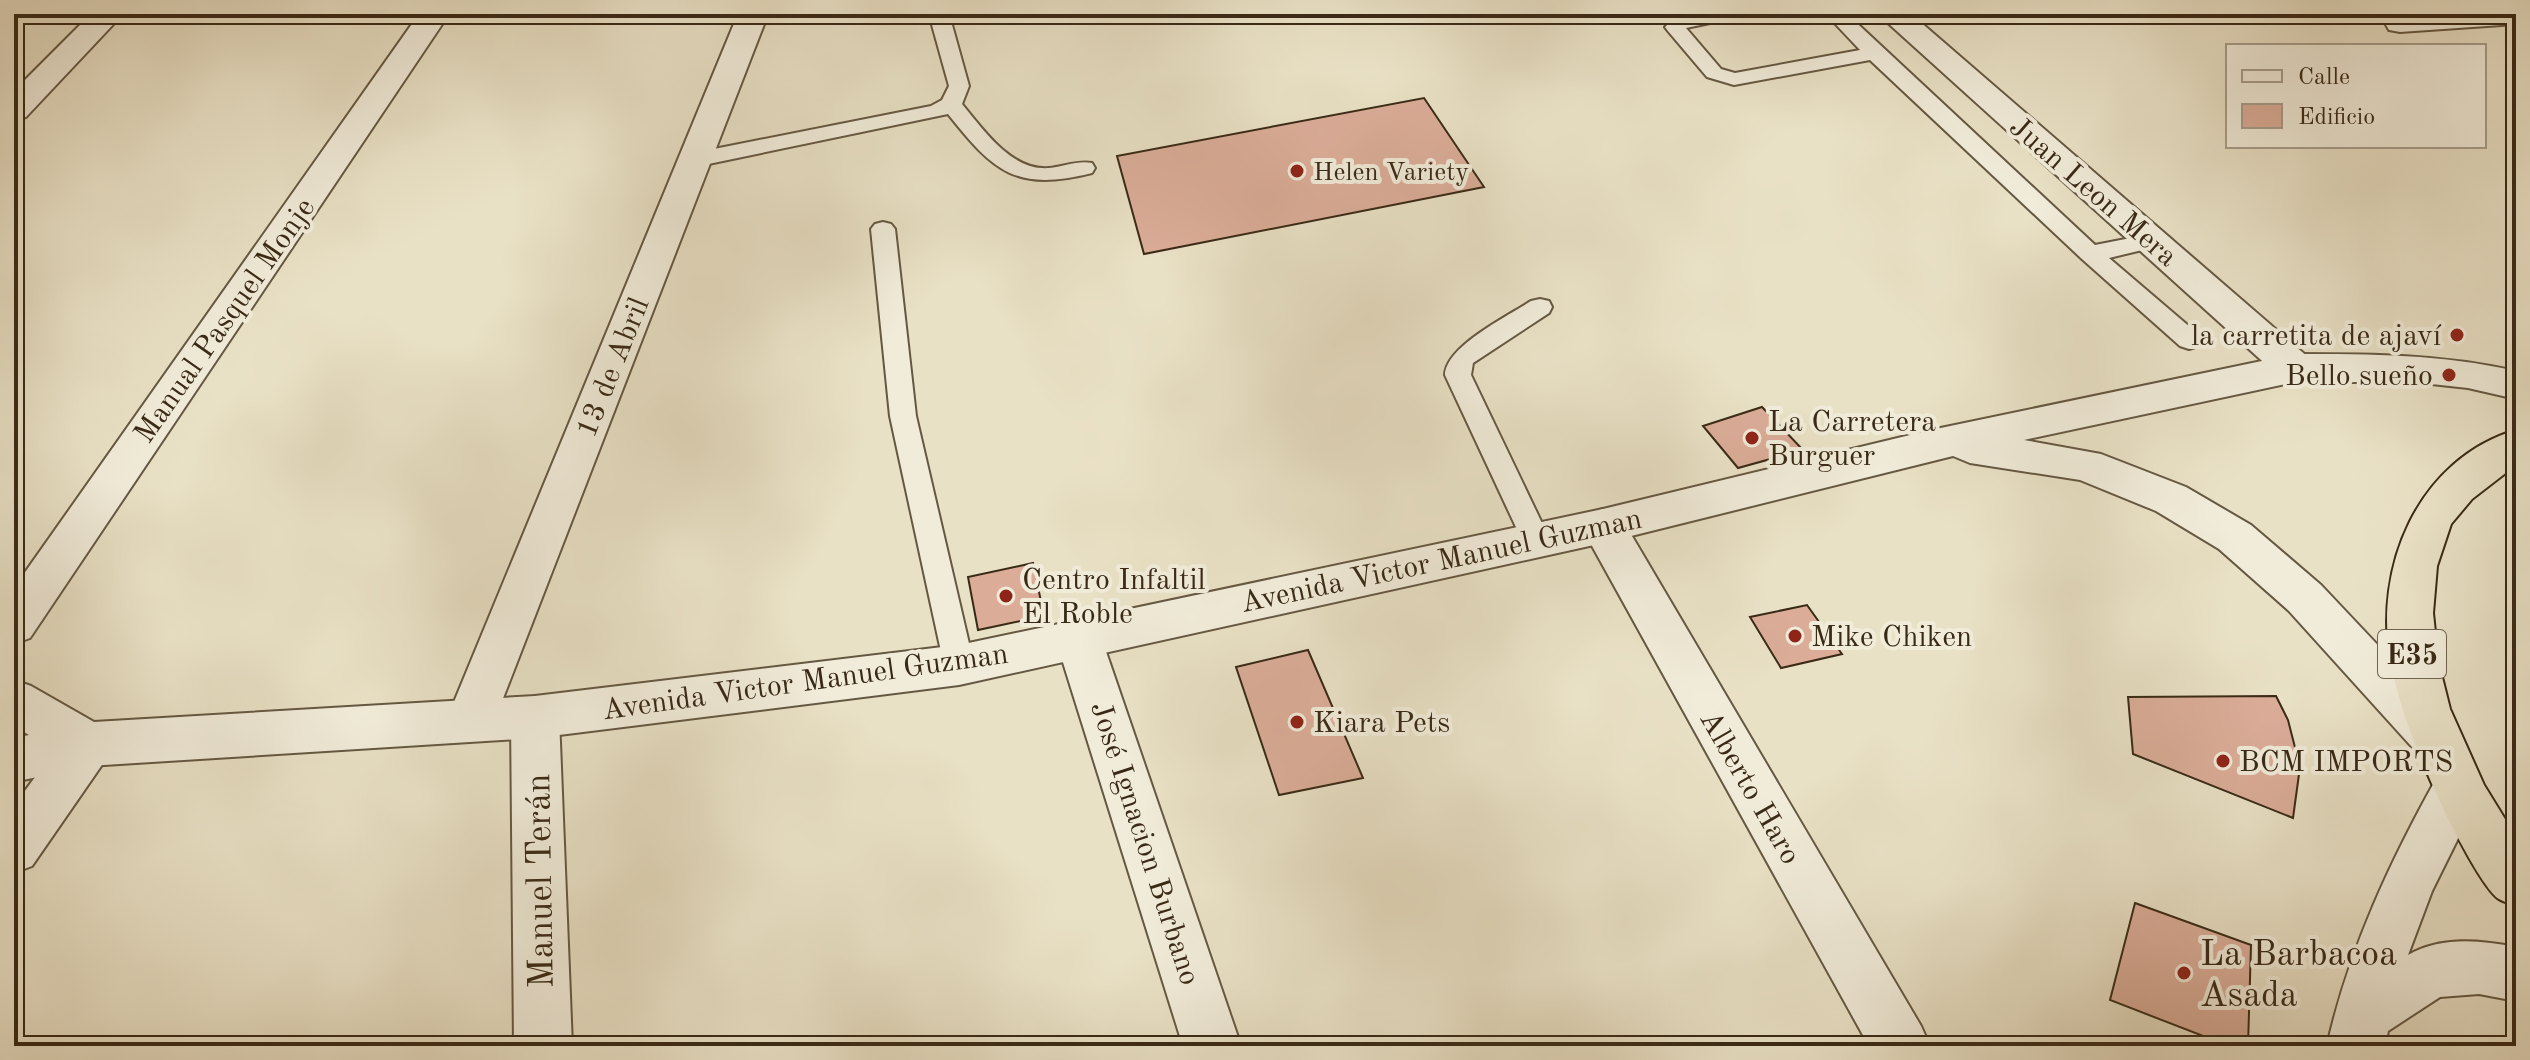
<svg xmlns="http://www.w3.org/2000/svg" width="2530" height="1060" font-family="'Old Standard TT',serif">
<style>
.building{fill:#dbad99;stroke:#392a16;stroke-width:2}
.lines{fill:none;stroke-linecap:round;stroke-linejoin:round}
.service-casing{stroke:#655842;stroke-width:4}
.minor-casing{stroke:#655842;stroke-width:4}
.tertiary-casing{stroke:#655842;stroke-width:4}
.trunk-casing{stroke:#392a16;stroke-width:4}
.service{fill:#f1ecda;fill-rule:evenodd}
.minor{fill:#f1ecda;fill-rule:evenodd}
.tertiary{fill:#f1ecda;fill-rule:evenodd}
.trunk{fill:#e9e1c6;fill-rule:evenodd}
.poi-dot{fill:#8f2418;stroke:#f1ecda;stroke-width:3}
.labels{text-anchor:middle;stroke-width:8;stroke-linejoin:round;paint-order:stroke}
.far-poi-label{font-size:26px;fill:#392a16;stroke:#f1ecda;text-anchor:start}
.shield{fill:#f1ecda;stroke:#706451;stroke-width:2}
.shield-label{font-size:28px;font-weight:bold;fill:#392a16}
.street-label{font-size:30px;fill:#392a16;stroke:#f1ecda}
.poi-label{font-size:30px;fill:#392a16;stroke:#f1ecda;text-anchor:start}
.near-street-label{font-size:36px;fill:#392a16;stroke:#f1ecda}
.near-poi-label{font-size:36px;fill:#392a16;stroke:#f1ecda;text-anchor:start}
</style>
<rect width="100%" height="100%" fill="#e9e1c6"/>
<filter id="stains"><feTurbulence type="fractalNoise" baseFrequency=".0025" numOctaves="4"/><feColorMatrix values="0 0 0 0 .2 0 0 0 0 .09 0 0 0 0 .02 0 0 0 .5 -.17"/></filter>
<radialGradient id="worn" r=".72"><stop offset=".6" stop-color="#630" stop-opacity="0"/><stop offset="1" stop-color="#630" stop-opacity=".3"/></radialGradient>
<path class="building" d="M1424,98L1484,187L1144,254L1117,156Z
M1762,407L1803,450L1738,468L1703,426Z
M1033,563L1044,616L978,630L968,577Z
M1807,605L1842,654L1781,668L1750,617Z
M1308,650L1363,778L1279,795L1236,667Z
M2276,696L2288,720L2300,767L2293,818L2133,754L2128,697Z
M2135,903L2251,945L2248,1046H2229L2110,1000Z"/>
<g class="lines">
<g class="service-casing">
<path id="service" d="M929,14H949L969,86L962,104C983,129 1011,171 1049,168C1063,167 1078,160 1092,163L1095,168L1092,173C1016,192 994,172 948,114L694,167L683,160L694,153L931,106L942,100L949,86Z
M1684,14H1737L1734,18L1686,28L1721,69L1735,73L1860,50L1826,14H1847L2095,245L2151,234L2159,236L2163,241L2159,246L2109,258L2198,334L2201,340L2198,346L2189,349L2180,346L2082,259L1870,60L1734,85L1707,77L1668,31L1665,27L1677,16Z
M883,222L891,224L895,229L916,416L974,665L970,674L959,678L948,674L944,665L890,416L871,229L875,224Z
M1540,299L1549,301L1552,307L1549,313L1473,363L1471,375L1550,540L1546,548L1536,551L1526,548L1522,540L1445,375C1446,346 1508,316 1531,301Z"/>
</g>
<g class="minor-casing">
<path id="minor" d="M91,14H123L26,117L14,120V91Z
M419,14H449L30,638L14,644V588Z
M738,14H768L495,719L488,734L471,740L454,734L447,719Z
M1878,14H1911L2309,358L2315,368L2309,378L2295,382L2281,378Z
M2399,14H2516V24L2400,32L2389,30L2385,23L2389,16Z
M1603,509L1619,514L1921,1026L1930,1046H1869L1581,526L1587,514Z
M1079,621L1096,626L1102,640L1241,1046H1183L1056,640L1062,626Z
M535,696L552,702L559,717L572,1046H514L511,717L518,702Z
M88,722L106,729L113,744L106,759L32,866L14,873V806L70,729Z
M2458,765L2476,772L2483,788L2432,891L2408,955C2441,936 2480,940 2516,947V1001L2479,994L2440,997L2388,1031L2385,1046H2327C2349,949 2391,859 2440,772Z"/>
</g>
<g class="tertiary-casing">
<path id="tertiary" d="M2295,354C2372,354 2441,354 2516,371V399L2468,388L2413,382H2295L2024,440L2101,454L2186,487L2251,525L2321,585L2455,727L2463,742L2455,757L2438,764L2421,757L2289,611L2219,549L2156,511L2080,480L1970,463L1953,456L1603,543L959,685L535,738L88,766L14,782V738L29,735L14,726V680L31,686L94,722L535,696L959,645L1603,509L1931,430Z"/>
</g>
<g class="trunk-casing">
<path id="trunk" d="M2516,430V465L2472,499L2451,524L2437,566L2433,613L2438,661L2450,709L2484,785L2516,837V906C2511,904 2504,902 2499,899C2484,890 2451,825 2442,806C2421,760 2401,715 2391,664C2373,568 2417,460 2516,430Z"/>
</g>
<use href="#service" class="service"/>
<use href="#minor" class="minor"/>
<use href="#tertiary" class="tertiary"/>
<use href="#trunk" class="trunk"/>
</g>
<g class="poi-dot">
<circle cx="1297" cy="171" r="8"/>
<circle cx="2457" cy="335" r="8"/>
<circle cx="2449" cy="375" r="8"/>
<circle cx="1752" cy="438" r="8"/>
<circle cx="1006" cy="596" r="8"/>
<circle cx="1795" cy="636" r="8"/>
<circle cx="1297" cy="722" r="8"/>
<circle cx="2223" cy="761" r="8"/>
<circle cx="2184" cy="973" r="8"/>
</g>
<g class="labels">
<g class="far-poi-label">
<text x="1313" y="180">Helen Variety</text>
</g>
<rect class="shield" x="2378" y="630" width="68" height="48" rx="6"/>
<g class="shield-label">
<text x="2412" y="664">E35</text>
</g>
<g class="street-label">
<text transform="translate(2094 191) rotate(41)" y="10">Juan Leon Mera</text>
<text transform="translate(224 320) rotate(-55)" y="10">Manual Pasquel Monje</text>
<text transform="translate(612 367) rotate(-68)" y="10">13 de Abril</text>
<text transform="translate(1441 560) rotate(-12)" y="10">Avenida Victor Manuel Guzman</text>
<text transform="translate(805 681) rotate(-8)" y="10">Avenida Victor Manuel Guzman</text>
<text transform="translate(1751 787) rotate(60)" y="10">Alberto Haro</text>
<text transform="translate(1146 843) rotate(72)" y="10">José Ignacion Burbano</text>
</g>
<g class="poi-label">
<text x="2441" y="345" text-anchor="end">la carretita de ajaví</text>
<text x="2433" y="385" text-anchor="end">Bello sueño</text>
<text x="1768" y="431">La Carretera<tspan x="1768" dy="34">Burguer</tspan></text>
<text x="1022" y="589">Centro Infaltil<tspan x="1022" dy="34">El Roble</tspan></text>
<text x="1811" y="646">Mike Chiken</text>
<text x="1313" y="732">Kiara Pets</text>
<text x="2239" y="771">BCM IMPORTS</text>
</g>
<g class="near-street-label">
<text transform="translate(538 881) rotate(-91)" y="13">Manuel Terán</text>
</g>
<g class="near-poi-label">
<text x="2200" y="965">La Barbacoa<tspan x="2200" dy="41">Asada</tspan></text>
</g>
</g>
<rect width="2530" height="1060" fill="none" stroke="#e9e1c6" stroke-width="48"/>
<rect x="16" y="16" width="2498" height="1028" fill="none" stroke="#392a16" stroke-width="4"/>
<rect x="24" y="24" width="2482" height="1012" fill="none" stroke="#392a16" stroke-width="2"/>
<rect x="2226" y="44" width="260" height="104" fill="#f1ecda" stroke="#a79e8c" stroke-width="2"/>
<rect x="2242" y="70" width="40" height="12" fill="#f1ecda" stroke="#a79e8c" stroke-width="2"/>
<text x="2298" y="84" font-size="24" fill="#392a16">Calle</text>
<rect x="2242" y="104" width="40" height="24" fill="#dbad99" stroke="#a79e8c" stroke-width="2"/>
<text x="2298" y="124" font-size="24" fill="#392a16">Edificio</text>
<rect width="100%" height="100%" filter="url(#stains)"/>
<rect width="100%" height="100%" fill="url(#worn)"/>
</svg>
